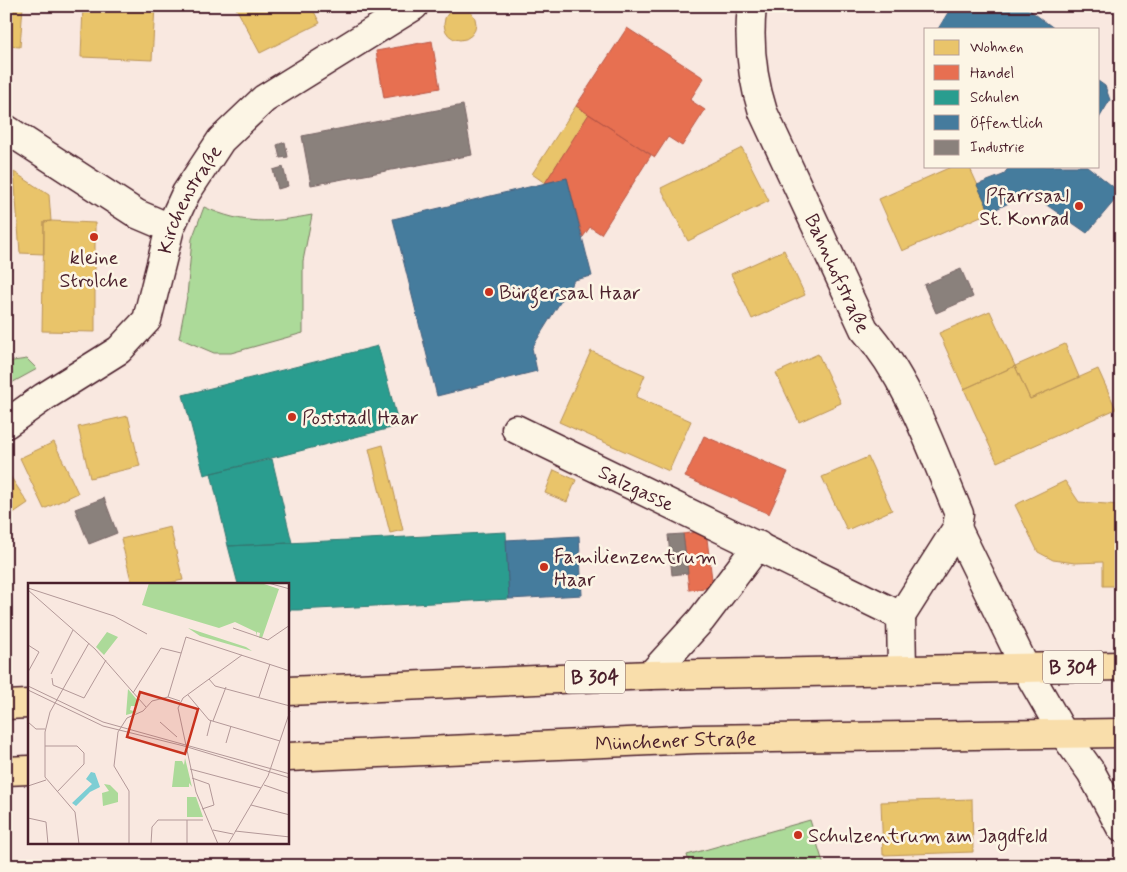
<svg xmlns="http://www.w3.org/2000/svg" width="1127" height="872" font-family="Mynerve,sans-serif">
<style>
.green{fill:#acda99;stroke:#7b7c62}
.homes{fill:#e9c46a;stroke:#b99257}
.shops{fill:#e76f51;stroke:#b85746}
.schools{fill:#2a9d8f;stroke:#347771}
.public{fill:#457b9d;stroke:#465f7b}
.industry{fill:#8a817c;stroke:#776464}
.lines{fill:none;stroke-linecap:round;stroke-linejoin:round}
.minor-casing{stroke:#4a1f2b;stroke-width:31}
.primary-casing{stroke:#4a1f2b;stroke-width:31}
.minor{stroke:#fcf5e5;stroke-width:28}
.primary{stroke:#f9deab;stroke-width:28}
.poi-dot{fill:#c8321e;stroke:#fcf5e5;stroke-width:2}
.labels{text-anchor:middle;stroke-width:5;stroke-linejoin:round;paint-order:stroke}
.shield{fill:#fcf5e5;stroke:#7f5f63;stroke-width:1}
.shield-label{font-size:19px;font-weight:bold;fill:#4a1f2b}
.poi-label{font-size:20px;fill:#4a1f2b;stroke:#fcf5e5;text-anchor:start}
.street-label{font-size:20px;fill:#4a1f2b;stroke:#fcf5e5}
.inset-road{fill:none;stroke:#b39898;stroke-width:1}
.view{fill:#c8321e;fill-opacity:0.15;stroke:#c8321e;stroke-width:2.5}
.inset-edge{fill:none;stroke:#4a1f2b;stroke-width:2.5}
</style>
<rect width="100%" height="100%" fill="#f9e8e0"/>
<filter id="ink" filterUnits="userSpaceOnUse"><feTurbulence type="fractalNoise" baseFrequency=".02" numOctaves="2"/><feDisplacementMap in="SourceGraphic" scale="10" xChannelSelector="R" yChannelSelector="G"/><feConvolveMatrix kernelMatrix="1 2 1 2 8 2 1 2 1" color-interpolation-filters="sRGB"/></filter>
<g filter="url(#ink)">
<path class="green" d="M6,188L11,270L6,271Z
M204,207C245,225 269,223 312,215L303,261V333L231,353H214L179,338L187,296L192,239Z
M27,359L37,369L6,386V362Z
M810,820L824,866H690L687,855Z"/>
<path class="homes" d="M6,6H23L20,47L6,46Z
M83,6H155L152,60L81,57Z
M235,6H311L320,23L260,53Z
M444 24a16 16 0 1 1 32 0a16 16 0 1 1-32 0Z
M576,106L589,114L545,183L532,174Z
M742,148L769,201L688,241L661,188Z
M953,166H969L990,212L902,251L879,199Z
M14,172L49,195L51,221L44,222V254L20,253Z
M51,221L95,223V332L42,331L44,222Z
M784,250L805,295L752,319L731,274Z
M990,311L1015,366L964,389L939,333Z
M1065,344L1079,377L1030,399L1015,366Z
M591,351L645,375L636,397L691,421L669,471L559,422Z
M818,354L841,403L799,422L776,373Z
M1015,366L1030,399L1098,369L1116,409L997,462L964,389Z
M128,416L140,466L90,478L78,427Z
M54,442L78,493L44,509L20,458Z
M383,445L403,530L390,533L369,449Z
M868,457L892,510L847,530L822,477Z
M6,470L28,503L6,518Z
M554,470L576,480L567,502L545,493Z
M1065,481L1079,502L1121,505V592H1118L1119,586H1103V562L1075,563L1053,560L1038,552L1015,505Z
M170,527L183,580L163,584H132L121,539Z
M972,799L973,852L883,855L881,802Z"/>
<path class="shops" d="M627,28L704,78L690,100L705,110L682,146L668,137L655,157L576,106Z
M432,41L440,88L384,98L376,51Z
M589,114L651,155L601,234L590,227L583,237L567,178L545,183Z
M704,436L788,472L769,514L685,477Z
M706,531L713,587L689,590L683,534Z"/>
<path class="schools" d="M378,346L399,426L204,475L183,395Z
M272,459L292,543L228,546L211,473Z
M506,532L509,599L298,610H288V584H238L228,546Z"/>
<path class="public" d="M952,6H1024L1055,29H938Z
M1098,81L1105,86L1110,100L1098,120Z
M1010,166H1087L1121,193L1087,233L1025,190L1017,199L990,212L977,185L1003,175Z
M567,178L592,276L574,280L541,333L532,348L537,371L437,396L393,219Z
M579,536L582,595L509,599L506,540Z"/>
<path class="industry" d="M463,105L472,155L311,185L302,136Z
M285,142L288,157L280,158L277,145Z
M283,167L288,186L278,189L273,170Z
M961,269L973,297L936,313L924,285Z
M104,498L117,533L89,544L75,509Z
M683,534L688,573L672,575L668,535Z
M878,861V866H858V862Z"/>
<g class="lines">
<g class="minor-casing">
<g id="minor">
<path id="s1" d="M752,6C748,43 752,78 763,112L864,329C910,381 932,451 959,514L957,528L901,616"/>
<path d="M6,129L137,214L170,228"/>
<path id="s2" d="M6,424L44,397L119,350L147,320L170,228L186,193L221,140L264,99L414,6"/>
<path id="s3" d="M516,429L901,616"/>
<path d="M957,528L1025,667L1063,733L1091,772L1121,828"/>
<path d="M901,616L902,669"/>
<path d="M651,675L701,620L758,545"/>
</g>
</g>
<g class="primary-casing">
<g id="primary">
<path d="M288,691L651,675L1121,666"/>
<path d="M6,705L29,704"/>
<path id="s4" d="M288,757L696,739L1121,733"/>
<path d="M6,771L29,770"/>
</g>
</g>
<use href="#minor" class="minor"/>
<use href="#primary" class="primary"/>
</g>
</g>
<g class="poi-dot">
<circle cx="1079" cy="206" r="5"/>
<circle cx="94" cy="237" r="5"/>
<circle cx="489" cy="292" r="5"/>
<circle cx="292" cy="417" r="5"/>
<circle cx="544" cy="567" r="5"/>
<circle cx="798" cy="835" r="5"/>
</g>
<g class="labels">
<g class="shield">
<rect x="1043" y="650.5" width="60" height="33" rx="4"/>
<rect x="565" y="660.5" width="60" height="33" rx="4"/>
</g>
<g class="shield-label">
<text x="1073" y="674">B 304</text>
<text x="595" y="684">B 304</text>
</g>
<g class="poi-label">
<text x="1069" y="202" text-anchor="end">Pfarrsaal<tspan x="1069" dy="23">St. Konrad</tspan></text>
<text x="94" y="264" text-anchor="middle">kleine<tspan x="94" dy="23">Strolche</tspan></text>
<text x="499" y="299">Bürgersaal Haar</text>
<text x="302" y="424">Poststadl Haar</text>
<text x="554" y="563">Familienzentrum<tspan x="554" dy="23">Haar</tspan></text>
<text x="808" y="842">Schulzentrum am Jagdfeld</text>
</g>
<g class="street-label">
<text dy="7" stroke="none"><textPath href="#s2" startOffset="305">Kirchenstraße</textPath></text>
<text dy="7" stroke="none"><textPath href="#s1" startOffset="285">Bahnhofstraße</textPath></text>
<text dy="7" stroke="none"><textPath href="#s3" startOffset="134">Salzgasse</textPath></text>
<text dy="7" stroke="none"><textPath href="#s4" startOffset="388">Münchener Straße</textPath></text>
</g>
</g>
<g transform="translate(28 583)">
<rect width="261" height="261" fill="#f9e8e0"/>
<path d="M121,0H233L251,6L234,55H231L232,50L229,49L228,53V49L207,39L191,45L114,22ZM160,45L218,64L224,68L172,53ZM79,49L90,54L76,72L68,64ZM100,106L110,118L109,123H103L102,127L109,129L98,132ZM157,175L164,204L161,200V204H144L147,178H154L156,182ZM76,201L82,202L90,210V219L75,223L74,210L81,208ZM159,214H168L175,234H159Z" fill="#acda99"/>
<path d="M63,189L67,190L72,204L62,209L48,223L44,220L64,201L58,196Z" fill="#7dced4"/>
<path class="inset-road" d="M240,0L262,6M0,5L86,33L119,51M0,7L67,66L118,124M205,45L240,57L262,42M0,62L11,69L0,89M23,91L45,47M24,95L25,102L56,115L78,77M181,96L187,103L262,123M0,103L75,139L262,191M0,107L75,143L156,163L262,195M105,110L133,65L153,70M160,112L181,137L252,158M140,114L158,54L262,88M231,114L242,81M185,138L198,104M0,139L8,146H17M132,139L149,154M179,153L183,137M198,160L203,143M17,163H49L56,170V181L29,209M162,186L233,205M164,195L181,201L186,222L174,226M236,202L262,211M0,203L18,197M223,222L262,232M0,235L18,239L20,261M185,247L205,251M207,248L262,254M51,261L47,229L17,194V149L22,129L61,60M101,261V208L86,183L90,149L99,135L115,128L124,118L140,114L152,118M123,261L124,244L130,237H175M159,261V237M190,261L168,209L150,125L155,115L214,72M200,261L240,193L262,128"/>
<path class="view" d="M112,109L170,126L157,171L99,154Z"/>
<rect width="261" height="261" class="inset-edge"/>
</g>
<rect width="1127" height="872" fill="none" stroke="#fcf5e5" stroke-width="25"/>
<rect x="12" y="12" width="1102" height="847" fill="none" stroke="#4a1f2b" stroke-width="2" filter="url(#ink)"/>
<rect x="924" y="28" width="175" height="140" fill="#fcf5e5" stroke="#b59f9b"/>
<rect x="934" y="40" width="25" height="15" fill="#e9c46a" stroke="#b59f9b"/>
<text x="970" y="52" font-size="15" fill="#4a1f2b">Wohnen</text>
<rect x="934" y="65" width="25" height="15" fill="#e76f51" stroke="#b59f9b"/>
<text x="970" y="78" font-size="15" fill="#4a1f2b">Handel</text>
<rect x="934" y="90" width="25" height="15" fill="#2a9d8f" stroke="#b59f9b"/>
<text x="970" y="102" font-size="15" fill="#4a1f2b">Schulen</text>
<rect x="934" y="115" width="25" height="15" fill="#457b9d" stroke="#b59f9b"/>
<text x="970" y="128" font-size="15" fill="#4a1f2b">Öffentlich</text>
<rect x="934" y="140" width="25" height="15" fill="#8a817c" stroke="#b59f9b"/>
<text x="970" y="152" font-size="15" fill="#4a1f2b">Industrie</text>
</svg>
